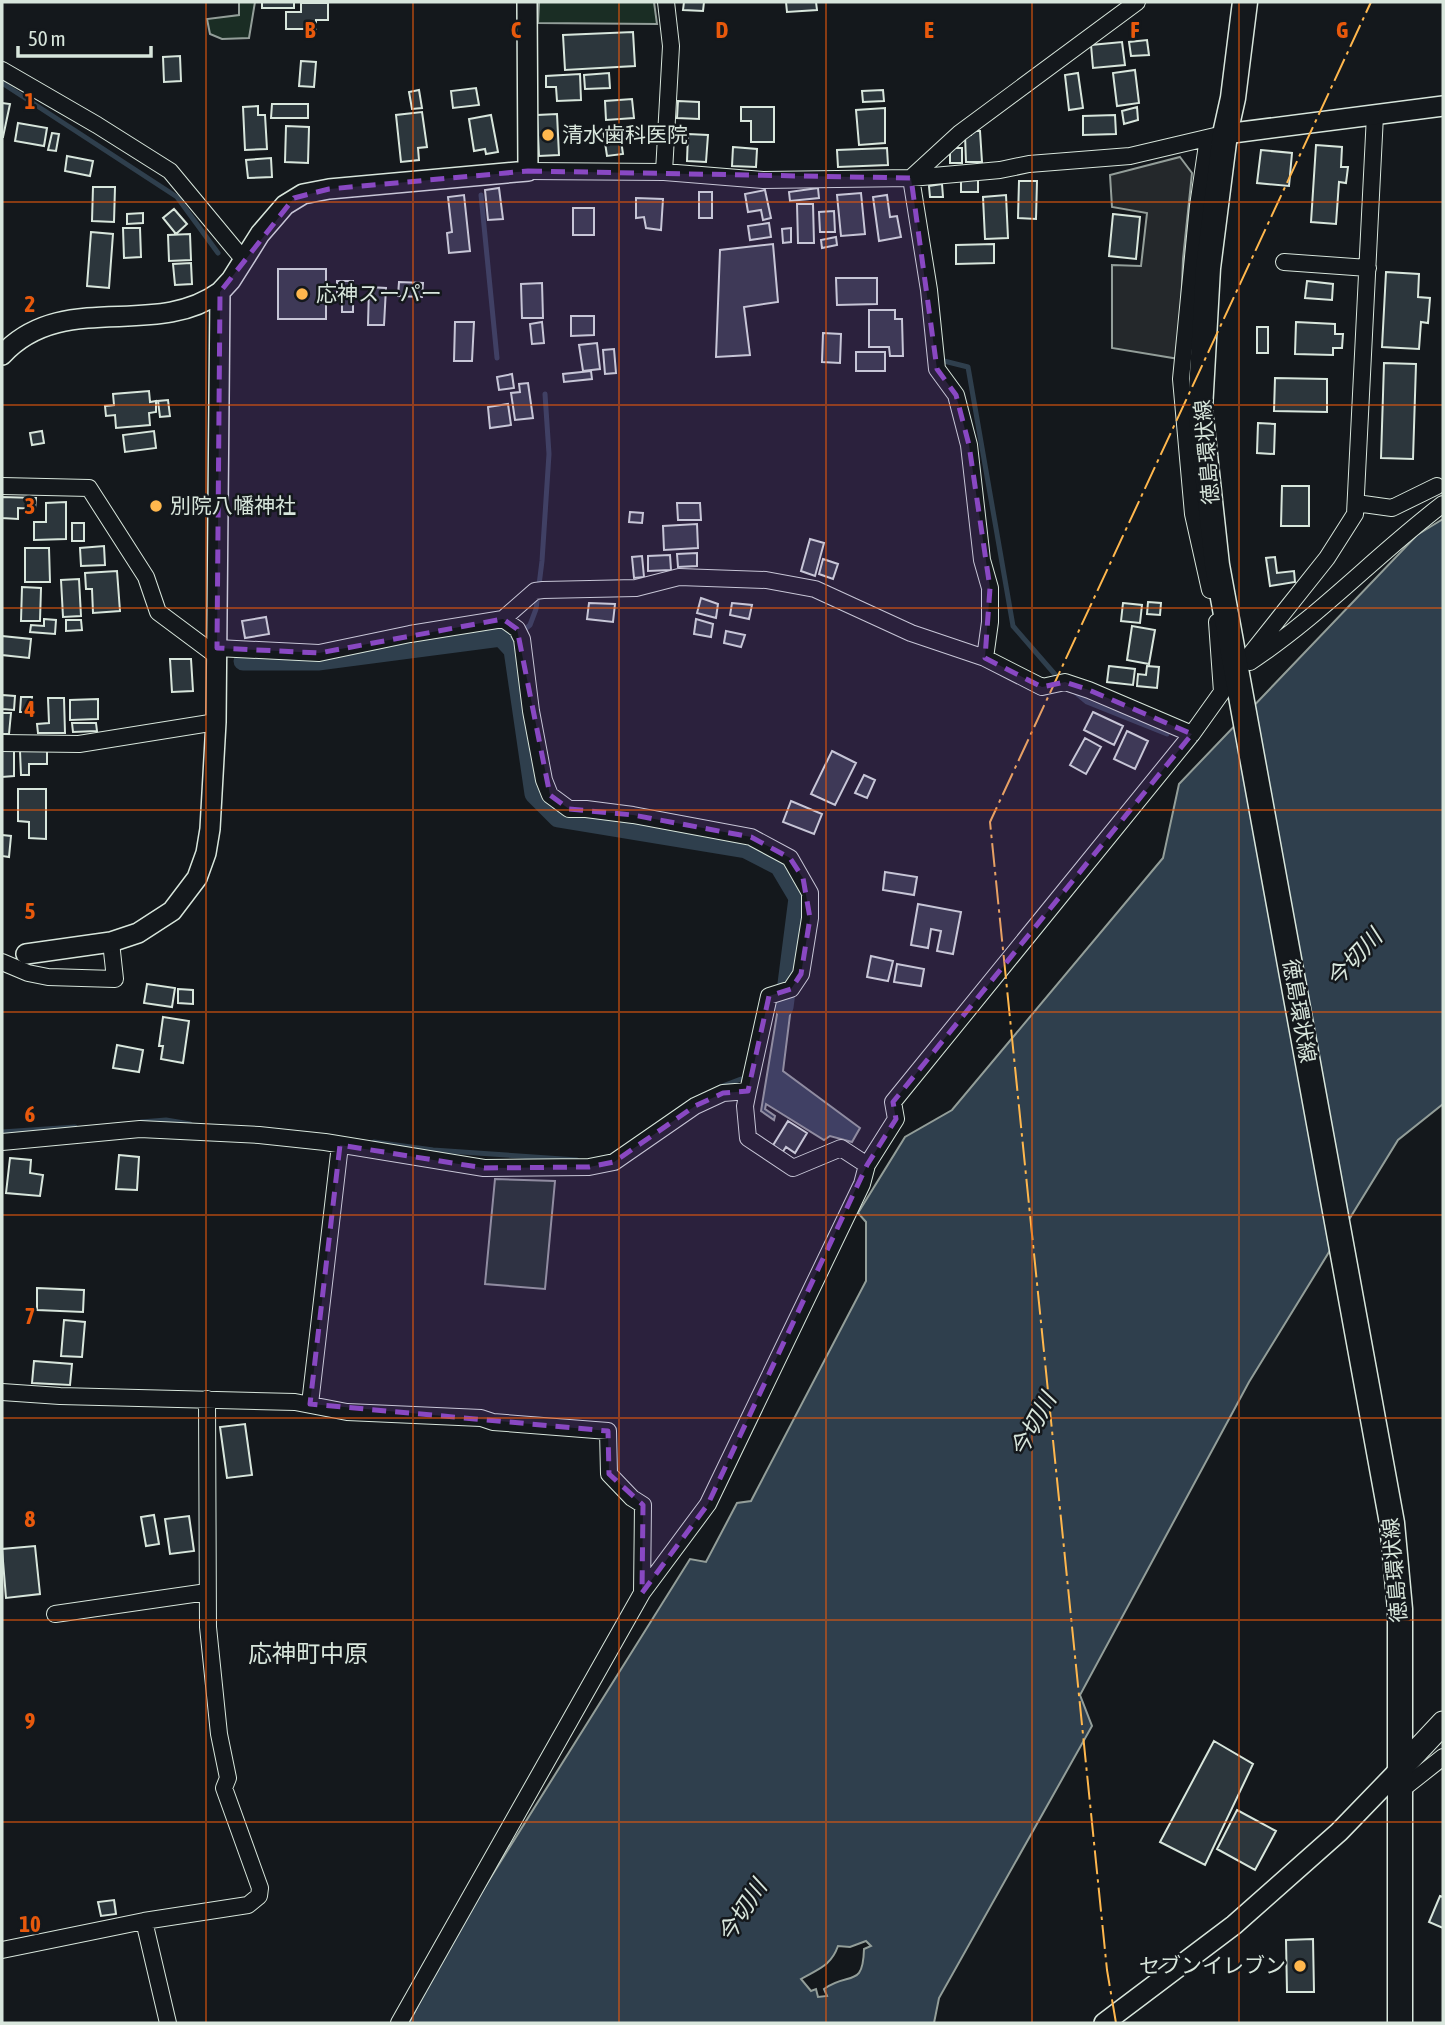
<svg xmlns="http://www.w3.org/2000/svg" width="1445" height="2025" font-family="'Asap Condensed','Noto Sans JP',sans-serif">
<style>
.green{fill:#1a2d24;stroke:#939e99;stroke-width:2}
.parking{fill:#24282b;stroke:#939e99;stroke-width:2}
.water{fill:#2f3f4d;stroke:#939e99;stroke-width:2;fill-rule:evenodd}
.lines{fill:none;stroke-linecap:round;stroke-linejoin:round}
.stream{stroke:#2f3f4d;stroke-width:5}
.canal{stroke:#2f3f4d;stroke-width:19}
.building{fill:#2c363c;stroke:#d8e6dc;stroke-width:2}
.minor-casing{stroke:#d8e6dc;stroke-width:18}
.tertiary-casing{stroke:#d8e6dc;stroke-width:22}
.secondary-casing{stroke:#d8e6dc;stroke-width:25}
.primary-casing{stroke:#d8e6dc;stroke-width:27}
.minor{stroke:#14181c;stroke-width:16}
.tertiary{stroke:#14181c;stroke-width:19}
.secondary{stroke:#14181c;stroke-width:23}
.primary{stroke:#14181c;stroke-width:24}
.power{stroke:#ffb74d;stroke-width:2;stroke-dasharray:24 5 3.5 5;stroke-linecap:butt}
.marked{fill:#8948c3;fill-opacity:0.2;stroke:#8948c3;stroke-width:5;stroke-dasharray:14 9;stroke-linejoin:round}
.grid{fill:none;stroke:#e8590c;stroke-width:2;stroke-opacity:0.55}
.poi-dot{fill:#ffb74d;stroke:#14181c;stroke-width:2.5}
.labels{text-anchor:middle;stroke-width:5;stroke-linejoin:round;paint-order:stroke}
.poi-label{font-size:21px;fill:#d8e6dc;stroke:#14181c;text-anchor:start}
.street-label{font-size:21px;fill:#d8e6dc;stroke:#14181c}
.water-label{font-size:23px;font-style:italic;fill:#d8e6dc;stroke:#14181c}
.quarter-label{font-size:24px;fill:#d8e6dc;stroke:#14181c}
.grid-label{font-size:23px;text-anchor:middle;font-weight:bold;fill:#e8590c;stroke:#14181c;stroke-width:5;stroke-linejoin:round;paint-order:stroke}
</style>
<rect width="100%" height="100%" fill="#14181c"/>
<path class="green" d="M239,2H255L249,38L222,39L210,34L207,19L239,15Z
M539,2H654L657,24L538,23Z
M495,1179L555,1181L545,1289L485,1284Z"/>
<path class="parking" d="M1180,157L1192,173L1183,259L1179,359L1112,348V265L1141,266L1147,213L1112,207L1110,175Z"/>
<path class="water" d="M1443,519V1104L1398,1140L1249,1382L1080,1695L1092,1726L939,1998L934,2023H409L449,1944L690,1559L706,1562L737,1503L751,1501L866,1281V1222L858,1213L905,1137L952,1110L1163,858L1179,784L1417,535ZM866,1941L871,1946L864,1949C863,1989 849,1971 824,1989L827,1996L818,1997L816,1989L811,1991L801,1979C818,1969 831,1966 838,1946L850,1947Z
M792,999L783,1071L860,1128L852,1142L830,1136L824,1140L766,1104L765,1109L775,1116L774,1120L761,1111L779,1002Z"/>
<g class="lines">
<path class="stream" d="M2,83L177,197L218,253
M481,195L497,358
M944,361L968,367L1013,626L1059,679
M507,644L530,625L536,609L542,561L549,454L545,394
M1075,692L1087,702L1167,734
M720,1087L741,1079
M141,1122L166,1120L190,1124
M2,1132L75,1127
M374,1142L433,1150L577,1160"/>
<path class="canal" d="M243,661H318L501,637L513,650L534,794L558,818L746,849L779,866L798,898L784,1007"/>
</g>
<path class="building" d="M262,2H294V8H262Z
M684,2H704L703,11L683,10Z
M786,2H816L817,10L787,12Z
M301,3H328V20H316V29H286V12H301Z
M633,32L635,66L565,70L563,35Z
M1147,40L1149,55L1131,56L1129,42Z
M1122,42L1125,65L1093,68L1091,45Z
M180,56L181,81L164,82L163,57Z
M301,61L316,62L314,87L299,86Z
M1135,70L1139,103L1117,106L1113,73Z
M609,73L610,88L585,89L584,75Z
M1078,73L1083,108L1069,110L1065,75Z
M580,74L581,100L557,101L556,87H546V76Z
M476,88L479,105L453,108L451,91Z
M419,90L422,108L412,109L409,92Z
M883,90L884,101L863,102L862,91Z
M632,99L634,118L606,120L605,101Z
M678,101L699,102V119L677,118Z
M2,103L10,104L3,137H2Z
M272,104H308V118H271Z
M258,106V115H265L267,149L245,150L243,107Z
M741,107H774V142H751V121H741Z
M1137,107L1138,120L1124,124L1122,111Z
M885,108V143L859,145L856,110Z
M422,112L427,147L418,148L419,160L401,162L396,115Z
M557,114L559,155L539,156L537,115Z
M491,115L498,152L486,154L485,149L474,151L469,119Z
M1115,115L1116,134L1083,135V116Z
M18,123L47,128L44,146L15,141Z
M286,126L309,127L308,163L285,162Z
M619,127L623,154L607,156L603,129Z
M971,131H980L982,162H966L965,135H971Z
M52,133L59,134L56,151L48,150Z
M688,134L708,135L706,162L687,161Z
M1316,145L1342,147L1341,167H1348L1346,183L1339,182L1336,224L1311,222Z
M733,147L757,149L756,167L732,166Z
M887,148L888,165L838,167L837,150Z
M950,148H962V163H950Z
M1261,150L1292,153L1289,186L1257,183Z
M67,156L93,161L90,176L65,171Z
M271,158L272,177L248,178L246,160Z
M961,180H978V192H961Z
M1019,181H1037L1036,219L1018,218Z
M942,184L943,197H930L929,186Z
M93,187H115L114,222L92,221Z
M499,188L503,219L488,220L485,190Z
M818,188L819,198L790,201L789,192Z
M765,190L771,218L763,220L761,210L748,212L745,194Z
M699,192H712V218H699Z
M861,193L865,234L841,236L837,195Z
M464,195L470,251L449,253L447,233L452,232L448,197Z
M887,195L890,217L897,216L901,237L879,241L873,197Z
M1006,195L1008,238L985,239L983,197Z
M636,198L663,199L661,230L646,228L644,217L636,218Z
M797,204H813L814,243H798Z
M573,208H594V235H573Z
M174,209L187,224L176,234L163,218Z
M834,211L835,232H820L819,212Z
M143,213V223L127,224V214Z
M1113,214L1140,217L1136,259L1109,256Z
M769,223L771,237L750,240L748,226Z
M123,228H140L141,257L124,258Z
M791,228V242L783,243L782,229Z
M91,232L113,234L109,288L87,286Z
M190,234L191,260L169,261L168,235Z
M836,237L837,245L822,248L821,240Z
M773,244L778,302L744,307L750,355L716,357L720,250Z
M994,244V263L956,264V245Z
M191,263L192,284L175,285L173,264Z
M278,269H326V319H278Z
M1386,272L1419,274L1418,297L1430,298L1428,323L1421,322L1419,349L1382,347Z
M836,278H877V304L837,305Z
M337,281H353V312H342V296H337Z
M1307,281L1333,284L1332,300L1305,298Z
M399,282L423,283L422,297L398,296Z
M542,283L543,318H522L521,284Z
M369,287L386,288L384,325H368Z
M869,310H895V319H902L903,356H890L889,347H869Z
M571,316H594V335L571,336Z
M455,322H474L472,361H454Z
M542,322L544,343L532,344L530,324Z
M1296,322L1335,324V334H1343L1342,348H1333V355L1295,354Z
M1257,327H1268V353H1257Z
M823,333L841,334L840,363L822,362Z
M597,343L600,369L583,371L579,345Z
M614,349L616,373L605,374L603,350Z
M856,352H885V371H856Z
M1384,363L1416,364L1413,459L1381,458Z
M591,371L592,379L564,382L563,374Z
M512,374L514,388L499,390L497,377Z
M1275,378L1327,379V412L1274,411Z
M528,383L533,418L515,420L511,393L520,392L519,384Z
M149,391L150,402L156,401V412L149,413L150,425L116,428L115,415L106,416L105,406L114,405L113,394Z
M168,400L170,416L160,417L158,401Z
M508,404L511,425L490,428L488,407Z
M1258,423L1275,424L1274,454L1257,453Z
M42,431L44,443L32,445L30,433Z
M154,431L156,448L125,452L123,435Z
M1282,486H1309V526H1281Z
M2,497L36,498L35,509L18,508V519L2,518Z
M66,502V539L34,540V522H46V503Z
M677,503H700L701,520H678Z
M630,512L643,513L642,523L629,522Z
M72,523H84V541H72Z
M697,524L698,548L664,550L663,526Z
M810,539L824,543L815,576L801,571Z
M104,546L105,565L81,566L80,548Z
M25,548H49L50,582H25Z
M697,553V566L678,567L677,554Z
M670,555L671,570L648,571V556Z
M642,556L644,577L634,578L632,557Z
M1275,557L1277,573L1294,571L1295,582L1270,586L1266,558Z
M823,559L838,564L833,579L819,574Z
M117,571L120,611L93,613L92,589H86L85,573Z
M79,579L81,616L63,617L61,580Z
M22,587L41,588L40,621H21Z
M701,598L718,604L716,618L697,613Z
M1148,602L1161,603L1160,615L1147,614Z
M589,603L615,604L613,622L587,619Z
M732,603L752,605L749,619L730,615Z
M1123,603L1142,605L1140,623L1121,621Z
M266,617L269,634L245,638L242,621Z
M44,619L56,620L55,634L30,632L31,625L44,626Z
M696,619L713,624L711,637L694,634Z
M66,620H81L82,630L66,631Z
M1132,626L1155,630L1149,664L1127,660Z
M726,631L745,635L741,647L724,643Z
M2,636L31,639L29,658L2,655Z
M170,659H191L193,691L172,692Z
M1109,666L1135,669L1133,685L1107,682Z
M1147,666L1159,667L1157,688L1137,686L1138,674L1146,675Z
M2,695L15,696L14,710L2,709Z
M21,697H32L31,712H20Z
M48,698H64L65,733H38L37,724L49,723Z
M98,699V719L70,720V700Z
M1093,712L1123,726L1114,745L1084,730Z
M2,713H11L9,734H2Z
M72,723H96L97,731L73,732Z
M1127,731L1148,741L1135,769L1114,759Z
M1085,738L1101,747L1086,774L1070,765Z
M2,751H14V776L2,777Z
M20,751H47V764H29V775H21Z
M832,751L856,763L835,805L811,794Z
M864,775L875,780L867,798L855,793Z
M18,789H46V839L29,838V822L18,821Z
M791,801L822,814L814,834L783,822Z
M2,835L11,836L9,857L2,856Z
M885,872L917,877L914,895L883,890Z
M918,904L961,912L953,954L937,951L941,931L931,929L928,948L911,945Z
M871,956L893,961L888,981L867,977Z
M897,964L924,969L921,986L894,982Z
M147,984L175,988L172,1007L144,1003Z
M178,989L193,990V1004L178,1003Z
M163,1017L189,1021L183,1063L161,1059L163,1046H159Z
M117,1045L143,1050L139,1072L113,1068Z
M788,1121L807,1133L795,1153L786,1147L782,1153L772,1147Z
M119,1155L139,1157L137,1190L116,1189Z
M10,1158L31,1160L30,1173L43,1175L40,1196L6,1193Z
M37,1288L84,1290L83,1312L37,1310Z
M64,1320L85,1322L82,1357L61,1356Z
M34,1361L72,1364L70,1385L32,1383Z
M245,1424L252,1475L227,1478L220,1427Z
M154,1515L159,1544L146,1546L141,1517Z
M189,1516L194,1551L170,1554L165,1519Z
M35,1546L40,1594L6,1598L2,1549Z
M1214,1741L1253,1764L1205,1865L1160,1842Z
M1237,1810L1276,1831L1255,1870L1217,1849Z
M1440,1896L1443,1897V1928L1429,1922Z
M114,1900L116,1914L101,1916L98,1902Z
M1313,1939L1314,1992H1287L1286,1940Z"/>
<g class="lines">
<g class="minor-casing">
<path id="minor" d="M2,70L97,125L170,171L243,259
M1208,138L1198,206L1181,379L1193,514L1210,590
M528,171L664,172L763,180L911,178L1000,170L1029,164L1130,156L1215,136
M664,172L671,46L666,2
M1284,262L1368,268
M2,486L89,488L146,577L158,612L217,656
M1356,503L1392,508L1437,486
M217,648L319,653L410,634L503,619L535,591L543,590L636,588L679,577L766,580L815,589L911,633L985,658L1042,687L1065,682L1089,690L1192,734
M985,658L990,622V588L982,560L969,445L956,395L937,369L929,290L911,178L960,133L1137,2
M1250,662C1320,616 1377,554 1443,504
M1237,671L1327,558L1355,514L1375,115
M2,743L79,744L216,722
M2,962L28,973L48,977L115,979L111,942
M748,1091L745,1106L748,1138L793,1168L841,1148L867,1165
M2,1142L140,1129L259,1135L325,1142L484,1168L589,1167L614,1162L695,1106L723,1093L748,1091L769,996L791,989L801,974L810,918V893L790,858L751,837L633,815L586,809H569L550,795L544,780L531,711L522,639L517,629L503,619
M2,1392L60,1396L295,1402L347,1412L481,1418L493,1422L608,1431L609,1474L632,1498L643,1505L642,1593
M310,1404L340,1145
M55,1614L207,1592
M1400,1791L1443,1757
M144,1921L168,2023
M2,1950L144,1921L248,1905L259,1896L260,1888L224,1788L228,1778L219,1734L208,1627L207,1399
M399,2023L642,1593L708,1504L862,1184L867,1165L896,1119L893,1102L1192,734L1222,692L1217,622"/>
</g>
<g class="tertiary-casing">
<path id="tertiary" d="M1225,134L1443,106
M2,355C63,289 154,340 220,292
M26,954L111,942L138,933L172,911L197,878L206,853L210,829L216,722L220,292L231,280L260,234L285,205L303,194L329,189L528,171L527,2
M1104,2023L1234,1925L1339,1832L1399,1770"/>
</g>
<g class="secondary-casing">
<path id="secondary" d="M1399,1770L1443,1723"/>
</g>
<g class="primary-casing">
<path id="primary" d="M1245,2L1233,98L1225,134L1208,268L1200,409L1217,565L1392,1523L1400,1609V2023"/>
</g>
<use href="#minor" class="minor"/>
<use href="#tertiary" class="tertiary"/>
<use href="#secondary" class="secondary"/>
<use href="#primary" class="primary"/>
<path class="power" d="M1116,2023L1107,1970L990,822L1371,2"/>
</g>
<path class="marked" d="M528,171L911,178L937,369L956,395L969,445L990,588L985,658L1042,687L1065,682L1089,690L1192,734L893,1102L896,1119L867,1165L708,1504L642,1593L643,1505L609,1474L608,1431L310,1404L340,1145L484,1168L589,1167L614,1162L695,1106L723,1093L748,1091L769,996L791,989L801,974L810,918L803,878L790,858L751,837L633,815L569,809L550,795L517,629L503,619L319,653L217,648L220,292L294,198L329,189Z"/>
<path class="grid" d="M206,2V2023M413,2V2023M619,2V2023M826,2V2023M1032,2V2023M1239,2V2023M2,202H1443M2,405H1443M2,608H1443M2,810H1443M2,1012H1443M2,1215H1443M2,1418H1443M2,1620H1443M2,1822H1443"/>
<g class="poi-dot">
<circle cx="548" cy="135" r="7"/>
<circle cx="302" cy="294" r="7"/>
<circle cx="156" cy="506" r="7"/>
<circle cx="1300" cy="1966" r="7"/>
</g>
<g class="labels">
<g class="poi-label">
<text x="562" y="142">清水歯科医院</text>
<text x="316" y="301">応神スーパー</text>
<text x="170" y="513">別院八幡神社</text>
<text x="1286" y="1973" text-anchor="end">セブンイレブン</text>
</g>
<g class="street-label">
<text transform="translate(1207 452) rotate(-95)" y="7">徳島環状線</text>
<text transform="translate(1299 1011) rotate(80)" y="7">徳島環状線</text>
<text transform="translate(1395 1570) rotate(-95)" y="7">徳島環状線</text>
</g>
<g class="water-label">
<text transform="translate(1354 958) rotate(-47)" y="8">今切川</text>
<text transform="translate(1033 1425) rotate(-61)" y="8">今切川</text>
<text transform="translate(742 1911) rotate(-57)" y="8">今切川</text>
</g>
<g class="quarter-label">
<text x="308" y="1662">応神町中原</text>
</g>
</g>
<g class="grid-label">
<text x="310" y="38">B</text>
<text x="516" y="38">C</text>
<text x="722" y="38">D</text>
<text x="929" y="38">E</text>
<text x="1135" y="38">F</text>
<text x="1342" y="38">G</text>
<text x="30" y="109">1</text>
<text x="30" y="312">2</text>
<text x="30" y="514">3</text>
<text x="30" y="717">4</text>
<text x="30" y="919">5</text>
<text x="30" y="1122">6</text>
<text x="30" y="1324">7</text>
<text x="30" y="1527">8</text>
<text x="30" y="1729">9</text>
<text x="30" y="1932">10</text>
</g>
<rect width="1445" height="2025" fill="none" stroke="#d8e6dc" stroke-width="7"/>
<path d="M18 46v10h133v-10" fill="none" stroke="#d8e6dc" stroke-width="3.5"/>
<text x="28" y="46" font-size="21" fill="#d8e6dc" stroke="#14181c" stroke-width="5" paint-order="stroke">50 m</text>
</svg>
